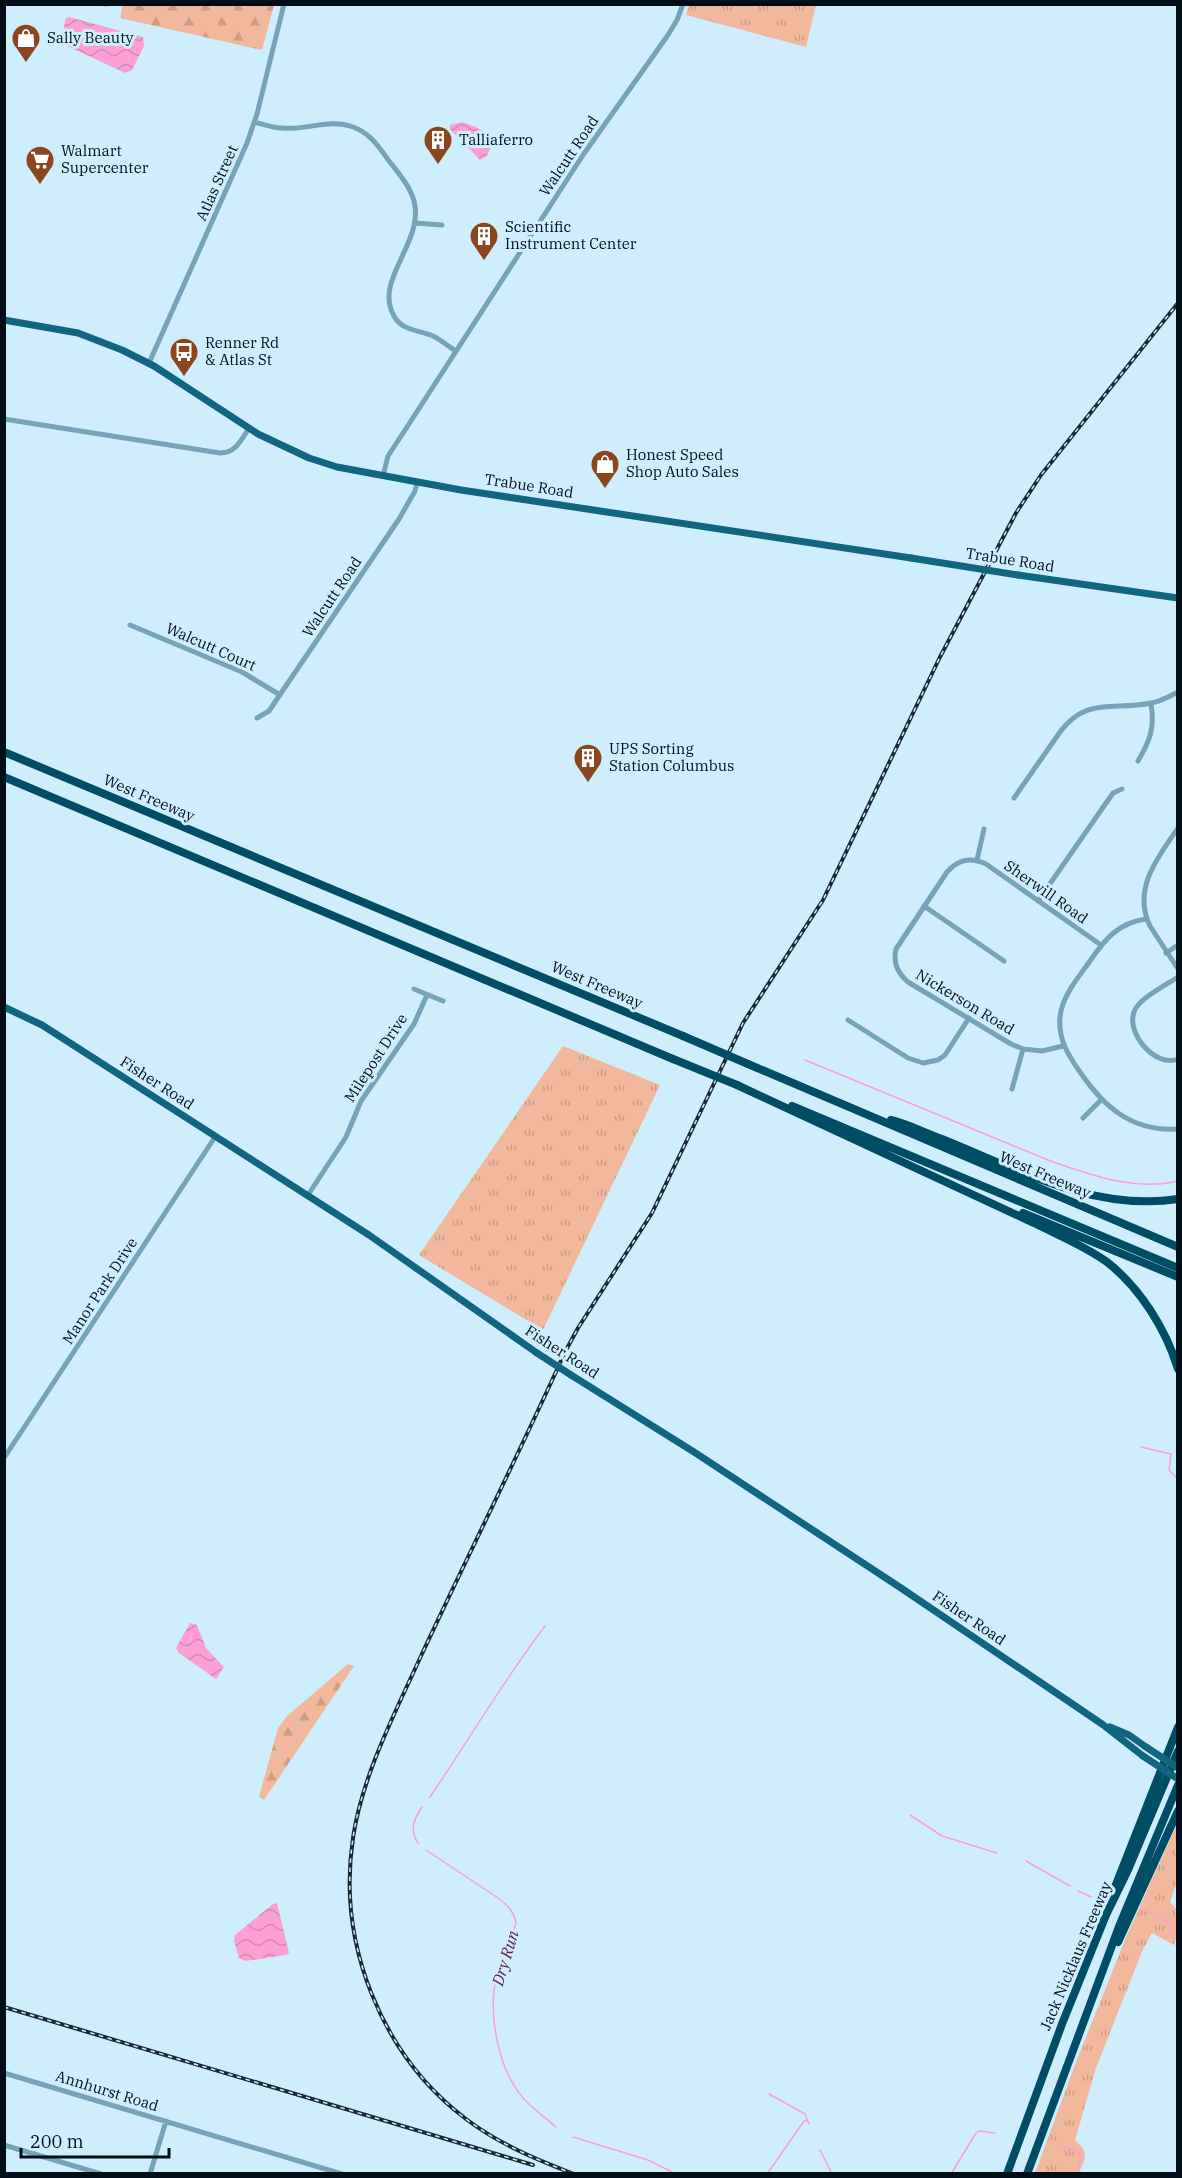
<svg xmlns="http://www.w3.org/2000/svg" width="1182" height="2178" font-family="'IBM Plex Serif',serif">
<style>
.grass{fill:url(#grass-tufts)}
.forest{fill:url(#forest-firs)}
.water{fill:url(#water-waves)}
.lines{fill:none;stroke-linecap:round;stroke-linejoin:round}
.stream{stroke:#fc9fd2;stroke-width:1.5}
.minor{stroke:#75a3b7;stroke-width:5}
.major{stroke:#106581;stroke-width:7}
.highway{stroke:#004e65;stroke-width:8}
.rail-casing{stroke:#192a33;stroke-width:4}
.rail{stroke:#ceeefd;stroke-width:1.5;stroke-dasharray:4.5;stroke-linecap:butt}
.major-bridge{stroke:#106581;stroke-width:7}
.highway-bridge{stroke:#004e65;stroke-width:8}
.labels{text-anchor:middle;stroke-width:6;stroke-linejoin:round;paint-order:stroke}
.poi-label{font-size:15px;fill:#000f17;stroke:#ceeefd;text-anchor:start}
.street-label{font-size:15px;fill:#000f17;stroke:#ceeefd}
.water-label{font-size:16px;font-style:italic;fill:#661549;stroke:#ceeefd}
</style>
<defs>
<pattern id="grass-tufts" width="24" height="20" patternUnits="userSpaceOnUse" patternTransform="scale(1.5)"><rect width="24" height="20" fill="#f1b89d"/><path d="M3 7l-1-3M5 7V3M7 7l1-3M15 17l-1-3M17 17v-4M19 17l1-3" fill="none" stroke="#cd9d86"/></pattern>
<pattern id="forest-firs" width="22" height="20" patternUnits="userSpaceOnUse" patternTransform="scale(1.5)"><rect width="22" height="20" fill="#f1b89d"/><path d="M5 1l3.5 6h-7zM16 11l3.5 6h-7z" fill="#cd9d86"/></pattern>
<pattern id="water-waves" width="16" height="10" patternUnits="userSpaceOnUse" patternTransform="scale(1.5)"><rect width="16" height="10" fill="#fc9fd2"/><path d="M0 5q4-4 8 0t8 0" fill="none" stroke="#d688b4"/></pattern>
</defs>
<rect width="100%" height="100%" fill="#ceeefd"/>
<path class="grass" d="M689,5V4L816,5L806,47L686,15Z
M563,1046L660,1085L543,1330L419,1255Z
M1177,1824V1882L1170,1902L1177,1910V1936L1174,1945L1152,1933L1143,1949L1096,2068L1075,2140C1089,2153 1086,2156 1079,2173H1035L1076,2062L1127,1935Z"/>
<path class="forest" d="M123,5V4L274,5L262,50L120,18Z
M348,1664L354,1666L264,1800L259,1797L278,1728L287,1716Z"/>
<path class="water" d="M69,17L143,37L144,46L132,70L125,73L63,44L61,39L66,18Z
M462,122C474,126 485,130 493,139C491,148 489,157 480,160L450,129V125Z
M190,1623L197,1625L206,1648L224,1667L216,1679L179,1653L176,1648Z
M277,1903L289,1953L286,1955L245,1961L239,1958L234,1941L235,1935L273,1904Z"/>
<g class="lines">
<path class="stream" d="M805,1060L1053,1162C1094,1176 1134,1191 1178,1181
M1141,1447L1171,1454L1169,1470L1178,1479
M430,1797C469,1740 503,1681 545,1626
M910,1815L942,1836L997,1853
M418,1843C409,1829 414,1819 422,1807
M426,1850L501,1900C509,1907 514,1912 516,1923C511,1941 502,1957 497,1975C487,2013 498,2070 524,2099C533,2109 546,2118 556,2127
M1026,1861L1070,1886
M1078,1891L1091,1897
M1147,1912L1154,1914L1178,1930
M769,2094L805,2114L809,2124
M573,2137L648,2160L676,2174
M1062,2147L1077,2150C1083,2159 1080,2164 1076,2174
M820,2150L832,2174
M767,2174L804,2121H808
M951,2174L976,2133L979,2131L995,2133"/>
<path class="minor" d="M105,4H106
M254,122C263,124 272,128 281,128C305,131 329,118 353,127C370,133 379,147 389,161C397,171 407,182 412,195C430,239 372,278 394,316C402,331 419,330 433,336C441,340 448,346 456,351
M415,223L442,225
M149,363L247,143L257,114L284,4
M4,419L220,453C236,453 241,440 249,428
M383,476L388,456L407,427L583,155L668,35L677,20L683,4
M130,625L242,672L280,695
M257,718L269,711L275,702L399,519L415,491L417,483
M1138,761C1150,741 1155,727 1151,704
M1014,798L1060,732C1087,696 1114,711 1151,703C1160,702 1170,696 1178,692
M1178,828C1158,857 1132,889 1150,926L1178,969
M977,860L984,829
M1038,901L1113,793L1122,789
M924,906L1004,961
M1146,919C1118,923 1105,939 1090,961C1078,978 1062,996 1060,1017C1058,1039 1068,1055 1080,1072C1104,1107 1132,1132 1178,1129
M1166,953L1178,945
M1178,977C1166,985 1138,999 1134,1012C1126,1033 1155,1068 1178,1059
M414,989L443,1001
M848,1020L908,1058L923,1063L938,1060L945,1055L969,1018
M1063,1046L1042,1051L1023,1049L1011,1044L908,982C897,972 893,963 896,949L947,872C959,859 970,857 986,864L1101,945
M1012,1089L1023,1049
M1083,1118L1101,1100
M308,1195L346,1137L361,1101L414,1024L427,995
M4,1458L215,1137
M4,2073L342,2174
M4,2145L101,2174
M150,2174L166,2121"/>
<path class="major" d="M4,320L78,333L122,350L154,366L258,434L309,458L337,467L461,490L911,558
M1018,575L1178,598
M4,1007L42,1025L369,1235L537,1353
M571,1375L694,1452L901,1588L1102,1724L1143,1756
M1110,1727L1129,1735L1146,1747"/>
<path class="highway" d="M4,752L683,1036
M4,777L673,1059
M748,1064L1178,1247
M737,1085L1034,1223C1058,1235 1085,1246 1107,1262C1140,1288 1166,1329 1178,1369
M792,1106L1178,1268
M891,1120C908,1124 925,1133 942,1139C1016,1169 1095,1212 1178,1199
M1023,1213L1178,1277
M1115,1887L1178,1727
M1118,1942L1178,1811
M1007,2174L1062,2024L1106,1915L1128,1870L1178,1751
M1027,2174L1120,1924L1178,1785"/>
<g class="rail-casing">
<path id="rail" d="M4,2007L533,2165
M574,2174C535,2159 499,2144 466,2119C381,2055 337,1943 353,1838C362,1776 395,1713 421,1656C468,1555 519,1454 565,1352L578,1328L652,1213L743,1023L823,900L940,657L1016,513L1041,475L1178,303"/>
</g>
<use href="#rail" class="rail"/>
<path class="major-bridge" d="M911,558L1018,575
M537,1353L571,1375
M1146,1747L1178,1768
M1143,1756L1178,1779"/>
<path class="highway-bridge" d="M683,1036L748,1064
M673,1059L737,1085"/>
</g>
<defs>
<g id="shop-pin" transform="scale(1.5)"><path d="M0 17L-7.5 6A9.5 9.5 0 1 1 7.5 6Z" fill="#8b451f" stroke="#ceeefd"/><path d="M-5-2.5h2.3a2.7 3.5 0 0 1 5.4 0H5L5.5 6h-11ZM-1.5-2.5h3a1.5 2.3 0 0 0-3 0Z" fill="#fff"/></g>
<g id="building-pin" transform="scale(1.5)"><path d="M0 17L-7.5 6A9.5 9.5 0 1 1 7.5 6Z" fill="#8b451f" stroke="#ceeefd"/><path d="M-4-6H4V6H1V3H-1V6H-4ZM-2.5-4.3h1.7v1.8h-1.7ZM.8-4.3h1.7v1.8H.8ZM-2.5-1h1.7V.8h-1.7ZM.8-1h1.7V.8H.8Z" fill="#fff"/></g>
<g id="supermarket-pin" transform="scale(1.5)"><path d="M0 17L-7.5 6A9.5 9.5 0 1 1 7.5 6Z" fill="#8b451f" stroke="#ceeefd"/><path d="M-6-5.5h2.5l.6 2H6L4.5 2H-2.5L-4.4-4H-6ZM-1.5 3.2a1.3 1.3 0 1 0 .1 0ZM3 3.2a1.3 1.3 0 1 0 .1 0Z" fill="#fff"/></g>
<g id="bus-pin" transform="scale(1.5)"><path d="M0 17L-7.5 6A9.5 9.5 0 1 1 7.5 6Z" fill="#8b451f" stroke="#ceeefd"/><path d="M-5-6H5V4H4V6H2V4H-2V6H-4V4H-5ZM-3.5-4V0h7V-4ZM-3.5 1.2v1.5H-2V1.2ZM2 1.2v1.5H3.5V1.2Z" fill="#fff"/></g>
</defs>
<g fill-rule="evenodd">
<use href="#shop-pin" x="26" y="38"/>
<use href="#building-pin" x="438" y="140"/>
<use href="#supermarket-pin" x="40" y="160"/>
<use href="#building-pin" x="484" y="236"/>
<use href="#bus-pin" x="184" y="352"/>
<use href="#shop-pin" x="605" y="464"/>
<use href="#building-pin" x="588" y="758"/>
</g>
<g class="labels">
<g class="poi-label">
<text x="47" y="43">Sally Beauty</text>
<text x="459" y="145">Talliaferro</text>
<text x="61" y="156">Walmart<tspan x="61" dy="17">Supercenter</tspan></text>
<text x="505" y="232">Scientific<tspan x="505" dy="17">Instrument Center</tspan></text>
<text x="205" y="348">Renner Rd<tspan x="205" dy="17">&amp; Atlas St</tspan></text>
<text x="626" y="460">Honest Speed<tspan x="626" dy="17">Shop Auto Sales</tspan></text>
<text x="609" y="754">UPS Sorting<tspan x="609" dy="17">Station Columbus</tspan></text>
</g>
<g class="street-label">
<text transform="translate(569 156) rotate(-56)" y="5">Walcutt Road</text>
<text transform="translate(217 183) rotate(-66)" y="5">Atlas Street</text>
<text transform="translate(529 486) rotate(9)" y="5">Trabue Road</text>
<text transform="translate(1010 560) rotate(9)" y="5">Trabue Road</text>
<text transform="translate(332 597) rotate(-56)" y="5">Walcutt Road</text>
<text transform="translate(211 647) rotate(24)" y="5">Walcutt Court</text>
<text transform="translate(149 798) rotate(23)" y="5">West Freeway</text>
<text transform="translate(1046 892) rotate(35)" y="5">Sherwill Road</text>
<text transform="translate(597 985) rotate(23)" y="5">West Freeway</text>
<text transform="translate(965 1002) rotate(31)" y="5">Nickerson Road</text>
<text transform="translate(376 1058) rotate(-57)" y="5">Milepost Drive</text>
<text transform="translate(157 1083) rotate(33)" y="5">Fisher Road</text>
<text transform="translate(1045 1175) rotate(23)" y="5">West Freeway</text>
<text transform="translate(100 1291) rotate(-57)" y="5">Manor Park Drive</text>
<text transform="translate(562 1352) rotate(33)" y="5">Fisher Road</text>
<text transform="translate(969 1618) rotate(34)" y="5">Fisher Road</text>
<text transform="translate(1076 1956) rotate(-67)" y="5">Jack Nicklaus Freeway</text>
<text transform="translate(107 2091) rotate(17)" y="5">Annhurst Road</text>
</g>
<g class="water-label">
<text transform="translate(505 1958) rotate(-73)" y="6">Dry Run</text>
</g>
</g>
<rect width="1182" height="2178" fill="none" stroke="#000f17" stroke-width="12"/>
<path d="M21 2148v9h148v-9" fill="none" stroke="#000f17" stroke-width="3"/>
<text x="30" y="2148" font-size="18" fill="#000f17" stroke="#ceeefd" stroke-width="4.5" paint-order="stroke">200 m</text>
</svg>
